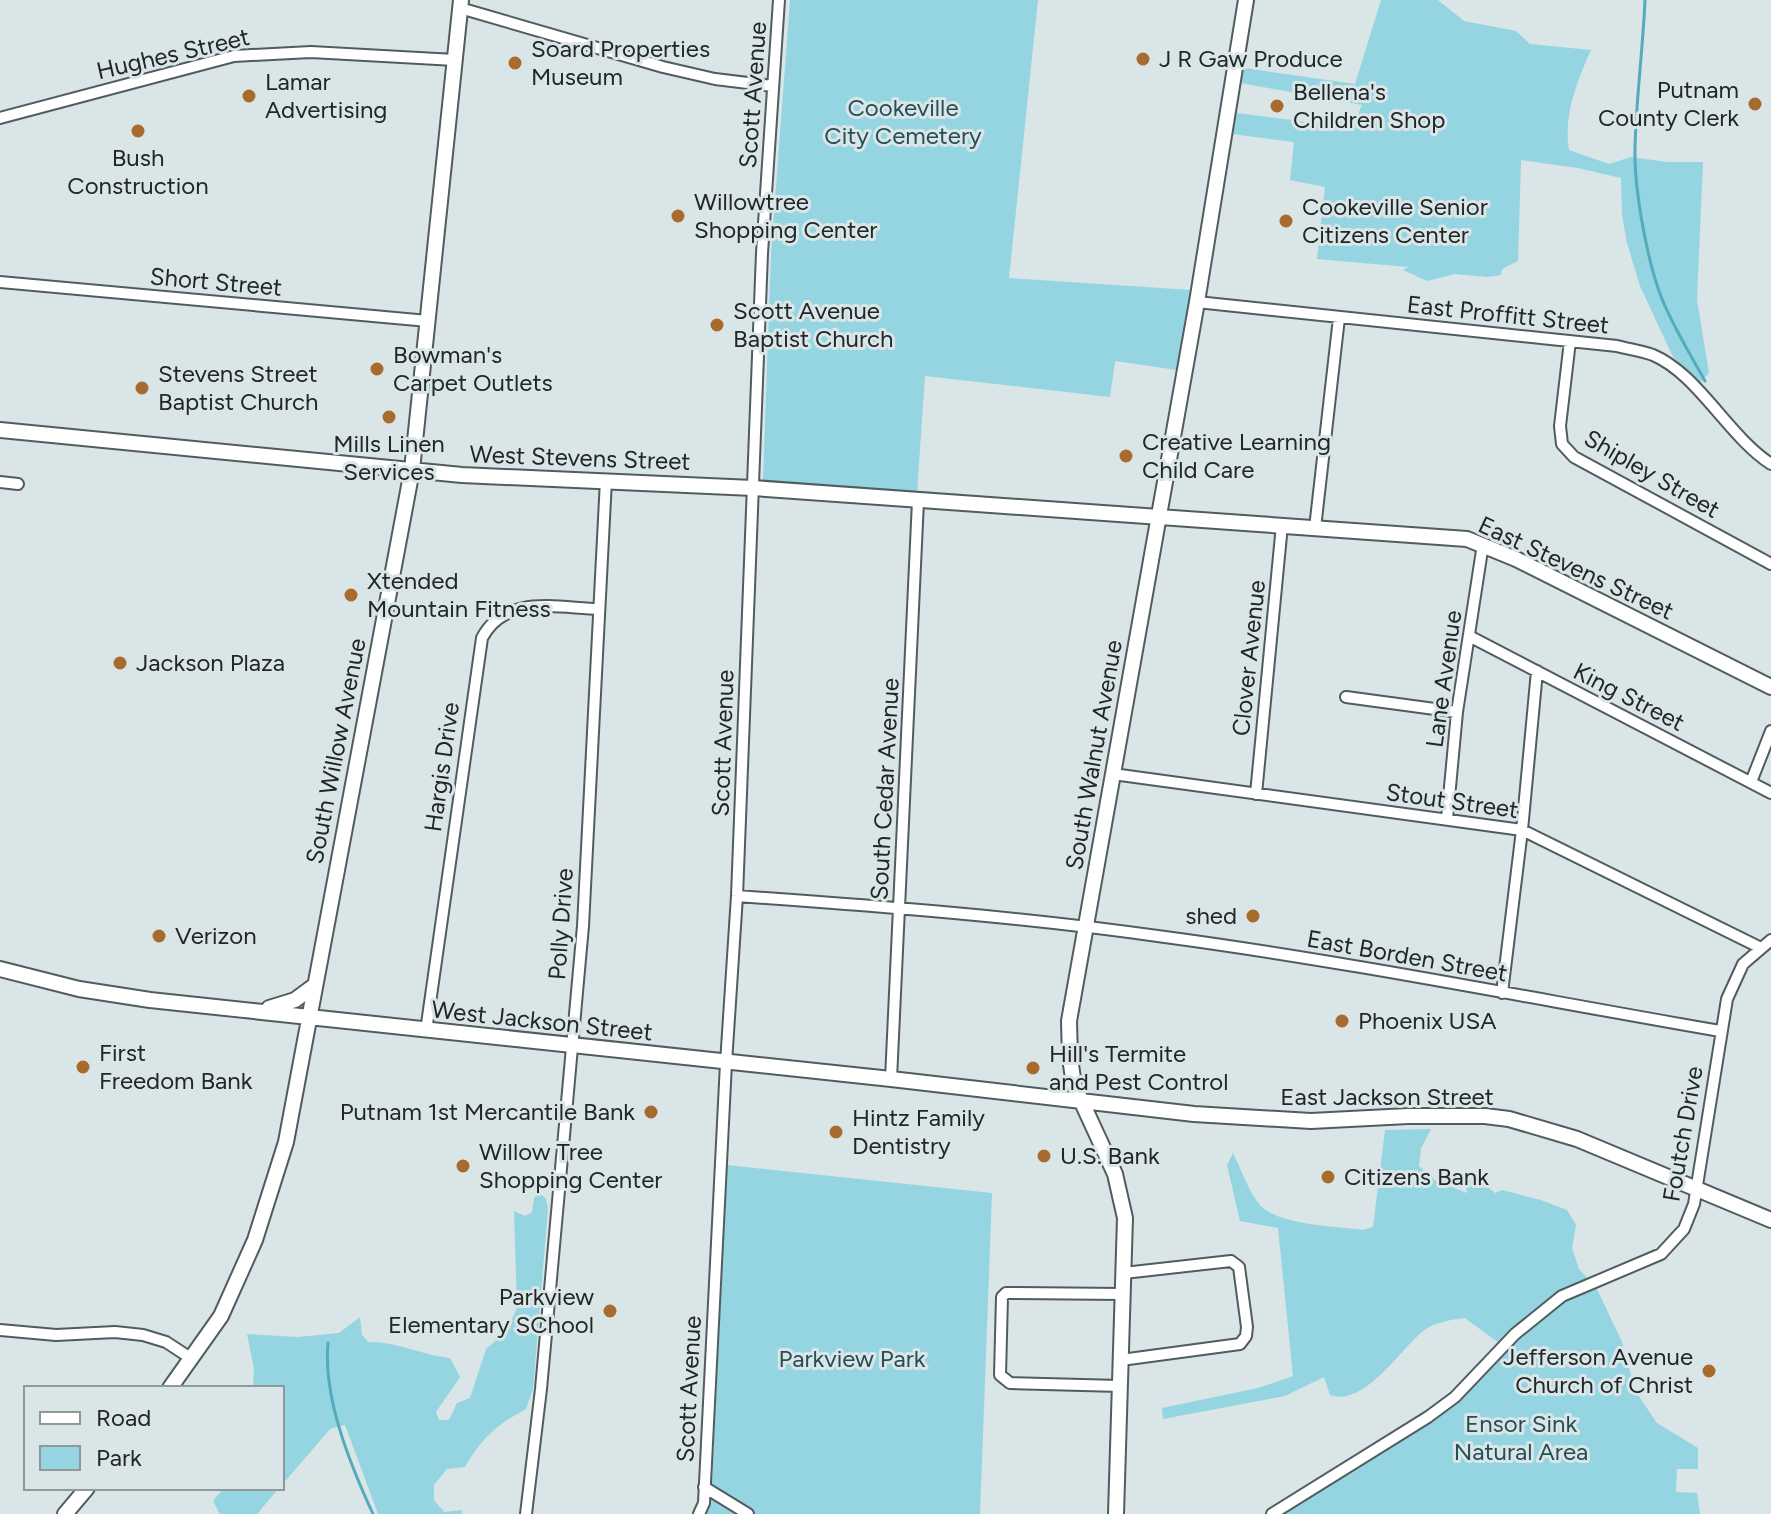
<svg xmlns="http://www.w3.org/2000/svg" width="1771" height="1514" font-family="Figtree,sans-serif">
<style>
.green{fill:#94d5e1}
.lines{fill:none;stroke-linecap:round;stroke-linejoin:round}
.stream{stroke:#53acbb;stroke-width:3}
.street-casing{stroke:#515c5e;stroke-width:14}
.secondary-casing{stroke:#515c5e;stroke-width:18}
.street{stroke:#fff;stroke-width:10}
.secondary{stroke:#fff;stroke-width:14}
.poi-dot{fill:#a76b2d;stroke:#d9e5e7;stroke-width:3}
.labels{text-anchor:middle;stroke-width:6;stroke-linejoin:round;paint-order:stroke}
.poi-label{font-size:24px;fill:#212627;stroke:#d9e5e7;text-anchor:start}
.street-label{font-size:24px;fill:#212627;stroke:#d9e5e7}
.park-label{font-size:24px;fill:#254e55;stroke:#d9e5e7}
</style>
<rect width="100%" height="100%" fill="#d9e5e7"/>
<path class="green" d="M790,0H1038L1009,278L1191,290L1177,370L1115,361L1110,397L925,376L917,493L763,480L771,254Z
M1381,0H1438L1464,21L1516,31L1530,44L1591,50C1577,81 1563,116 1569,150L1609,164L1631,157L1667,162H1703L1697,300L1709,373L1699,384L1672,355L1640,286L1627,243L1622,215L1621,178L1578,168L1521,160L1518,261L1502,269L1501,275L1487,277L1455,274L1427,281L1403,270L1408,267L1317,259L1325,187L1290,180L1294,142L1232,134L1236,113L1331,125L1339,114H1358L1362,105L1241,83L1244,68L1355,84Z
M1431,1129L1421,1148L1419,1166L1436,1181L1467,1193L1465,1180L1474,1175L1495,1193L1502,1190L1541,1200L1567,1210L1576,1225L1572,1248L1579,1269L1597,1289L1622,1342L1636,1392L1657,1423L1698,1448V1469H1677L1676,1492L1697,1493L1700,1514H1269L1455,1397L1503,1346L1465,1318C1451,1320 1434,1322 1423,1331C1399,1351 1364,1407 1330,1395L1324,1377L1285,1396L1163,1419L1162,1408L1258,1388L1293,1376L1278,1228L1240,1221L1227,1165L1233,1153C1241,1169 1248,1190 1259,1204C1278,1226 1335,1226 1363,1230L1373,1227L1385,1130Z
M727,1165L992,1193L980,1514H706L711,1503Z
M539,1192L546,1199L548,1209L533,1389L526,1409C495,1426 483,1437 465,1467L447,1469L434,1485V1500L444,1512L462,1510V1514H378L345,1425L330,1429L282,1485V1388H253L254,1369L247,1334L298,1337L339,1333L360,1317L362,1335L368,1342C398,1342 422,1355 450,1358L460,1377L436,1412L439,1420H449L457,1403L470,1398L486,1349L506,1332L517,1308L514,1211L525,1216L532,1212L534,1198Z
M224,1488H279L257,1514H220L213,1501Z"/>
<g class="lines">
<path class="stream" d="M1645,0C1643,49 1636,99 1635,148C1634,189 1647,261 1662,299C1674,328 1690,354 1705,381
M328,1343C323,1398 350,1464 373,1514"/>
<g class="street-casing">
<path id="street" d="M460,8L663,67L715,79L773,86
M0,118L234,56L311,52L455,60
M0,282L428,321
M1197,302L1617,346C1628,349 1642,351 1653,355C1698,374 1728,436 1771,464
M1570,341L1560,426L1562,444L1574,457L1771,564
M0,482L18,484
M1315,528L1339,318
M1469,636L1771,793
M1346,697L1457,712
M1113,774L1522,830L1761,948
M1751,782L1771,731
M1256,794L1282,525
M1447,819L1457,712L1483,544
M737,896C880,906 1023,917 1165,937C1351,962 1535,999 1720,1031
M1502,993L1522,830L1537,671
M426,1031L482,638C505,594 557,608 599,609
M891,1079L918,501
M0,1330L56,1335L115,1332L143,1335L166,1342L192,1359
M1121,1360L1240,1344L1246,1336L1247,1327L1239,1267L1231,1261L1124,1273
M1120,1386L1010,1383L1000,1375L1002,1297L1006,1293L1123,1294
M704,1487L748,1514
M526,1514L541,1389L583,926L606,480
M699,1514L704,1503L726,1063L737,896L762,253L779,0
M1272,1514L1428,1417L1455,1397L1515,1334L1562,1296L1661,1254L1684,1229L1694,1204L1727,999L1743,964L1771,940"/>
</g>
<g class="secondary-casing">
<path id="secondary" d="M0,430L462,475L753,488L1467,539L1516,559L1771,687
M0,969L79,989L150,1000L891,1079L1194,1114L1311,1121L1408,1116H1485L1509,1119L1577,1139L1771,1220
M269,1008L295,1000L314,986
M170,1388L221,1316L255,1240L286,1142L412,470L461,0
M65,1514L87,1488
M1116,1514L1125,1218L1115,1174L1074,1085L1070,1058L1069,1021L1197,302L1246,0"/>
</g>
<use href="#street" class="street"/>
<use href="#secondary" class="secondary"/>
</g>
<g class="poi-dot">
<circle cx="1143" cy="59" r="8"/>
<circle cx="515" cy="63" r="8"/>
<circle cx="249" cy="96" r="8"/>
<circle cx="1755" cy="104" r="8"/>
<circle cx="1277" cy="106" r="8"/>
<circle cx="138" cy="131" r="8"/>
<circle cx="678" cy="216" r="8"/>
<circle cx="1286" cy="221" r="8"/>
<circle cx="717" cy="325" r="8"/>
<circle cx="377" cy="369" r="8"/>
<circle cx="142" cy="388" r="8"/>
<circle cx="389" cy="417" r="8"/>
<circle cx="1126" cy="456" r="8"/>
<circle cx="351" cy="595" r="8"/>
<circle cx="120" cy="663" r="8"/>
<circle cx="1253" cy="916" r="8"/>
<circle cx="159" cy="936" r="8"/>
<circle cx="1342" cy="1021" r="8"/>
<circle cx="83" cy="1067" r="8"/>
<circle cx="1033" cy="1068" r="8"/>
<circle cx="651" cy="1112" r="8"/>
<circle cx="836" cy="1132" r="8"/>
<circle cx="1044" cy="1156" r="8"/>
<circle cx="463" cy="1166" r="8"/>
<circle cx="1328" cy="1177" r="8"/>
<circle cx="610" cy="1311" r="8"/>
<circle cx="1709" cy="1371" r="8"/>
</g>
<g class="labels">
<g class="poi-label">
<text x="531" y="57">Soard Properties<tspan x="531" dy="28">Museum</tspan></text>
<text x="1159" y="67">J R Gaw Produce</text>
<text x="265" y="90">Lamar<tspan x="265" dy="28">Advertising</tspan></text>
<text x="1739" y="98" text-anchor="end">Putnam<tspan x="1739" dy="28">County Clerk</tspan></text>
<text x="1293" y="100">Bellena's<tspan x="1293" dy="28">Children Shop</tspan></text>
<text x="138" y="166" text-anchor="middle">Bush<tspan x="138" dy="28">Construction</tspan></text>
<text x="694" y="210">Willowtree<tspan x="694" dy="28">Shopping Center</tspan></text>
<text x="1302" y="215">Cookeville Senior<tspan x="1302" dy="28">Citizens Center</tspan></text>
<text x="733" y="319">Scott Avenue<tspan x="733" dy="28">Baptist Church</tspan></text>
<text x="393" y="363">Bowman's<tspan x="393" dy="28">Carpet Outlets</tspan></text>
<text x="158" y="382">Stevens Street<tspan x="158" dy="28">Baptist Church</tspan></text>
<text x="1142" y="450">Creative Learning<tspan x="1142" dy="28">Child Care</tspan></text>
<text x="389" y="452" text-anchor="middle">Mills Linen<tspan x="389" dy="28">Services</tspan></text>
<text x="367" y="589">Xtended<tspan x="367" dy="28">Mountain Fitness</tspan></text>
<text x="136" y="671">Jackson Plaza</text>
<text x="1237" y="924" text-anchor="end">shed</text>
<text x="175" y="944">Verizon</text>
<text x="1358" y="1029">Phoenix USA</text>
<text x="99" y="1061">First<tspan x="99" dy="28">Freedom Bank</tspan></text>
<text x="1049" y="1062">Hill's Termite<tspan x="1049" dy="28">and Pest Control</tspan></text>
<text x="635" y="1120" text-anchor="end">Putnam 1st Mercantile Bank</text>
<text x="852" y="1126">Hintz Family<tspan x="852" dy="28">Dentistry</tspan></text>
<text x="479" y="1160">Willow Tree<tspan x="479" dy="28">Shopping Center</tspan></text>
<text x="1060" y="1164">U.S. Bank</text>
<text x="1344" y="1185">Citizens Bank</text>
<text x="594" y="1305" text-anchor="end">Parkview<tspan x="594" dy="28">Elementary SChool</tspan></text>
<text x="1693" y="1365" text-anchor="end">Jefferson Avenue<tspan x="1693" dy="28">Church of Christ</tspan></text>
</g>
<g class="street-label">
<text transform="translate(173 54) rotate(-13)" y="8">Hughes Street</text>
<text transform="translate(753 95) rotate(-86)" y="8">Scott Avenue</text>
<text transform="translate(216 282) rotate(5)" y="8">Short Street</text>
<text transform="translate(1508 315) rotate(6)" y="8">East Proffitt Street</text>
<text transform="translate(580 458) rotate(2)" y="8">West Stevens Street</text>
<text transform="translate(1652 474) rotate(30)" y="8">Shipley Street</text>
<text transform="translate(1576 568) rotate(25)" y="8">East Stevens Street</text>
<text transform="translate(1249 658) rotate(-84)" y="8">Clover Avenue</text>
<text transform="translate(1444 679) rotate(-82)" y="8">Lane Avenue</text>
<text transform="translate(1629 697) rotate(27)" y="8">King Street</text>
<text transform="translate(723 743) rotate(-88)" y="8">Scott Avenue</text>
<text transform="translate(336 751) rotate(-79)" y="8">South Willow Avenue</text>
<text transform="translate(1094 755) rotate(-80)" y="8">South Walnut Avenue</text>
<text transform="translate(442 767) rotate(-82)" y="8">Hargis Drive</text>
<text transform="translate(885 789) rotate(-87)" y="8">South Cedar Avenue</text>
<text transform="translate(1452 801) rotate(8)" y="8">Stout Street</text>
<text transform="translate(561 924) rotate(-86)" y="8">Polly Drive</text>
<text transform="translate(1407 956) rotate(10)" y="8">East Borden Street</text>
<text transform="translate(542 1021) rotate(6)" y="8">West Jackson Street</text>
<text x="1387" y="1105">East Jackson Street</text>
<text transform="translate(1683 1134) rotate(-80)" y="8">Foutch Drive</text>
<text transform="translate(689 1389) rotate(-87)" y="8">Scott Avenue</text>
</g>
<g class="park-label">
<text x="903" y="116">Cookeville<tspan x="903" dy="28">City Cemetery</tspan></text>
<text x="852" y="1367">Parkview Park</text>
<text x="1521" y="1432">Ensor Sink<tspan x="1521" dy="28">Natural Area</tspan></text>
</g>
</g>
<rect x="24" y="1386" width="260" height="104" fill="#d9e5e7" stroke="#8f999a" stroke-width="2"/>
<rect x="40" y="1412" width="40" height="12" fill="#ffffff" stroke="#8f999a" stroke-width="2"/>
<text x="96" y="1426" font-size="24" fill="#212627">Road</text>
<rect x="40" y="1446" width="40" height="24" fill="#94d5e1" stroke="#8f999a" stroke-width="2"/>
<text x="96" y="1466" font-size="24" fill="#212627">Park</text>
</svg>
